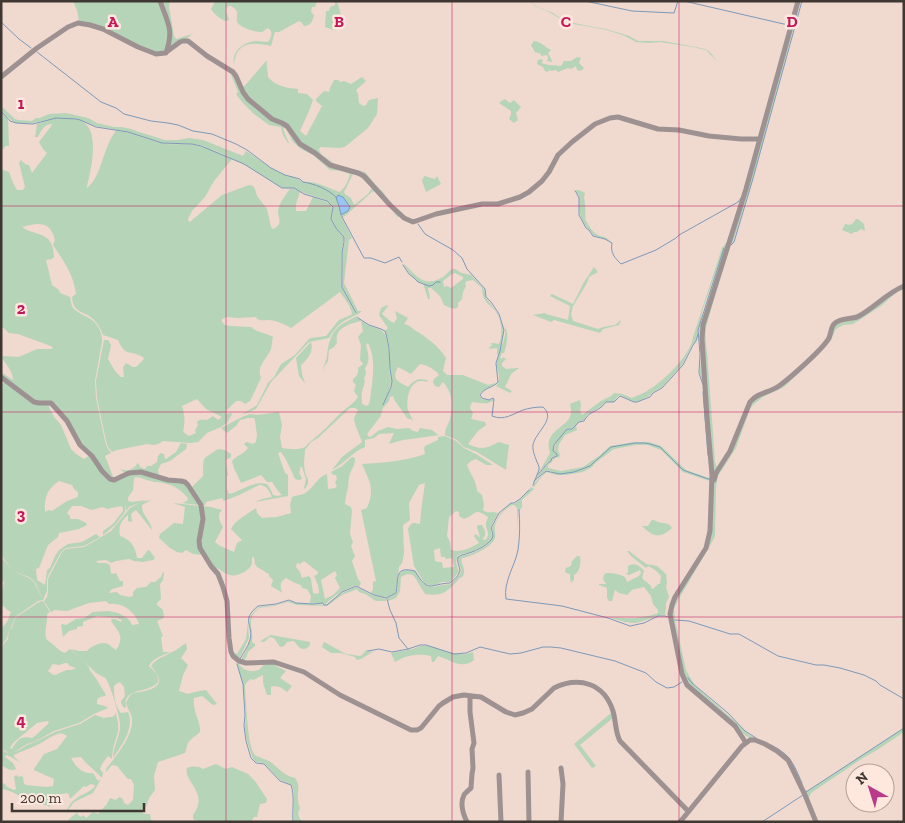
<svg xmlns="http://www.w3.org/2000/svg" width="905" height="823" font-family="'Zilla Slab',serif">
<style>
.green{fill:#b5d4b8;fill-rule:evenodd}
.water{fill:#97c5f4;stroke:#7d9aba}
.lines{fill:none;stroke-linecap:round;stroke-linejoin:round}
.stream{stroke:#7d9aba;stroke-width:1}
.minor{stroke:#9d9291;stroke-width:5}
.grid{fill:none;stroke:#c2185b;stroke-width:1;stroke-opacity:0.55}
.grid-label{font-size:16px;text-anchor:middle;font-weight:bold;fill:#c2185b;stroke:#fee7dc;stroke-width:5;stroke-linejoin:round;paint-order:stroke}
</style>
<rect width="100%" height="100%" fill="#f0d9cf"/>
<path class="green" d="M73,1H160L170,32L165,50L163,52H157L79,22L77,10Z
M161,1H170L169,7L174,36L176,39L192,34L203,22L189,37L167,50L170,42Z
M217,1H317L315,7H312L311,12L314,15C313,20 311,26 304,26L301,22L299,21L279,32H275L271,46C253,42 236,41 234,65C231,52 243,42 256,41C260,41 263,42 268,42C272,37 273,31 268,28L262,32C254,32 241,28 237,22C236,13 240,11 231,6H228L226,10L229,20L227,21C222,21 214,14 211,9L214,3Z
M335,1H337L341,15L339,17L338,28L334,30L325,27L326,11H329L330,7L335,5Z
M529,1L536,6L553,13L565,21L593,27L606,29L629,36L638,41H663L696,47L705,49L710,52L717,61L706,50L693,47L660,42L649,43L636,42L625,36L607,30L568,23L547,11L535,6Z
M799,1H801L752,182L733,242L730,245L706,327C704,339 708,353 708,365C710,397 713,429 715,462L717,467L713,475L703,333Z
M534,41C541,42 545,47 551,50L548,53L552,61V62L547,61L548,58L547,55L541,56V54L535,52L531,45Z
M577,57L581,58L579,63L584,68C582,71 580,71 577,70L576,66L571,69L568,68L558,72L556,70L551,71L550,70L547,72L545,71L543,67L537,64L538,60L541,59L543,61L541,63L549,65L561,66L564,61H571Z
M267,60C266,66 268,71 268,77C275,86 287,88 298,89V93L307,94L313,100L309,111L300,131L306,136L322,106L316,101V99L324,91L329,92L330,88L334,80H338L341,82L344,81L351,84L362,77L366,81L356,90L358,94L359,103L363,106L366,105L369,100L378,98L377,114L368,128L346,146L341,148L320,147L319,150L321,154L336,165L365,172L375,184L383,192L387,199L409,219L414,221L436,213L476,204H498L478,205L436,213L417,221H410L404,218L390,204L364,175L358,172L330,164L313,151L314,149L312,150C295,143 299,137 288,126C283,122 278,121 274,119C263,113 248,99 242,89Z
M230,72H232L242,93L281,123L293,135L322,160L361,175L401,216L397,217L391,208L374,191L372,192L345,216L342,217L341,216L352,238L349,240L344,283L358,311H362L357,315L343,287L342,252L345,242V237L336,227L332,219L333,207L332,205L323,199L304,193L294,188H282L244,164L201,145L184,143H162L128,132L96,126L76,119L56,118L33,123H16L11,120L1,110V106L15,119L18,120L32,121L36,118H40L49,114L66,113L88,118L97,123L114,127H121L131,129L139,132L165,140H178L189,138L203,140L243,156L246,151L271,168L285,175L293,177L300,180L303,182L317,186L303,182C312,180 330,188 339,192C345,189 348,181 350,174L341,171L330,170L313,155L301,149L293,142L286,129L284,128L283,129L285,134L289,143H288L283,135L281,127L269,125L254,114L243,103L236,94L238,92ZM353,174L359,176L372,188L368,194L354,205L351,198L345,194L344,192Z
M505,99L510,103L514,100L521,107L516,113L518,120L514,123L509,119L511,114V111L499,103L500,102Z
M1,111L8,119L9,146H5L4,149L1,148Z
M56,118C64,118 76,118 83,122C100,132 91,170 87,186V188C102,177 103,146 116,131C131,131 146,140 161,143C168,145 176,144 184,144C200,144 219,151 232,159L214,181L205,197L192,211L188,219L189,222L191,221L222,195L249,185L253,186L255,189L257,196L267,209L271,227L273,229C286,223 275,216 279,207C281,201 286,194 290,189H294L300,192L296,204V211H306L313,197L326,202L331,205L332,211L331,219L336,228L344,237V239L341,252L342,287L356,315C341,322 338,324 329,338L309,342L271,382L256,409L241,415L257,405L268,383L274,377L281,364L295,355L309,339L311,338L326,336L339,320L351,315L352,313L349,305L340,292L291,328C285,324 277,321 270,320C264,320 262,321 257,319L256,317L237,318L227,317L222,319V322L225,325L230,326L251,327C258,333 265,332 273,337C272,340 272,345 271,349C267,359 256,366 261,378L250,401L245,404L241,401H236L225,412L226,414L230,413L232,414L227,423L221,427L207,433L198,442L190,443L163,441L158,444L153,445L147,444L117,450L112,452L108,447L106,441L97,398L96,381L104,340H108L111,345L108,359L115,371L121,377H124L123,367L126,363L133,367H136L144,359L143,357C129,349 126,358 118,340L103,335C101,329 98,324 94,320C84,310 73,314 72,297L76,294C74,275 63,260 53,245L55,240C50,220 38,223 22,227C36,237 53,230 54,257L52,259L46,260L52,285L59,290L60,293L70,297C71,301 71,306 74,309C78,313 84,315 89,318C97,322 103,333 102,342L95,381L96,398L105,441L107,447L111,453L105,456L114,479L110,478L86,450L57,408L34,401L1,376V372L13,380C13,372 7,365 2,358L3,356L19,357L37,349H51L53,348L51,346L18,334L9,333L1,326V169L9,172L13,183L17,190H23L25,187L19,163L21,160L25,164L29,165L32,173L47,153L43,149L39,142L52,125V124C44,124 41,131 38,137H35L37,124L48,120ZM197,399L206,409L222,417L218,420L213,416L207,420C203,419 199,419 197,422L198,425L195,430L196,433L189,436L183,432C185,423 185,415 182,406Z
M424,176L435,179L437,176L441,184L426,192L422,181Z
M575,190H579L585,193L584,198C585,200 586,216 585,219C588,224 591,230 595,233C601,238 604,234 611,242L605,239L593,235C591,231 588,229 585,225C578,216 580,206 579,196Z
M741,202L702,325L712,475L710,481L683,472L661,450L648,445H636L614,449L595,463L592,467L583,472L565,475H556L547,472L542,476L534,487L532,486L546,471L558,474L551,471L546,470L535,480C536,478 547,464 548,463C549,462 550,462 552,461L553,458L557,456L558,454L554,451C555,442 562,435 567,429H572L576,426L577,430L565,435L559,444L558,450L560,455L559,458L557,457L553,460L552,462L548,465V468L561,471L583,467L599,456L610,446L635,442H649L661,446L686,470L709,478L710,480L703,385L700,373L701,354L699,330L724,248L703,309L696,341L692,345L682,365L662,387L653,392L649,396L637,402H634L620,395L617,397L614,402H606C604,403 602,406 600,407C593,412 588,412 584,420L579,422L572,428H567L554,445L553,451L557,454L556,456L552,457L551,460L547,462L538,474L550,453C549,449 548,445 549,441C554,424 576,426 570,404L580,400L581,406L580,410L582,415L601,401L611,396L614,393L622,394L632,398C638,395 645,393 650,389C664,381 692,353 693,337L722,248L727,242L740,205L739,203Z
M856,219H858L864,224L865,231L861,229L857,232H854L852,234L842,230L845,224C851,226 853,224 856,219Z
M403,263C416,275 424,289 443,277C446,275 449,271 452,269H455L462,273L471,275L484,289L486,298L498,314L504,330L500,351L497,356V348L490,349L489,348L492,345L491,343H493L499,344C503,334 502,321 496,312C488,302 483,303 482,288L473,280L467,281L465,283L466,286L463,292L462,299L458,303V307C453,311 449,307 444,305L440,296L431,288H428L430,299H428L423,283L418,282C412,276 407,271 403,263ZM455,273L463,277V279L451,288L447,286L444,287L443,281L452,274Z
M594,267L598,272L589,277L587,283L573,306L571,314L573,321L598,329L603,327L615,325L621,320L619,325L603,329L600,333L554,320L551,322L533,315L545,313L546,314L568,320L570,306L550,296L552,294L573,304L584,282Z
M904,287V289L898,291L881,306L861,319L853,324L843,325L836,329L831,340L817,356L799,373L784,387L763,397L753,405L750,409L736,448L718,476L716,487L715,536L712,542L677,602L674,609L675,620L686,670L695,686L736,722L749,735L774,747L788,756L794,766L806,792L904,728V732L877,750L863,758L811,793L809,797V800L791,765L777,750L746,736L689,685L683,674L671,614L672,605L707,549L713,488L715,479L755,398L769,392L815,355L835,325L841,321L851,320Z
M387,305L388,306L382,314L390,321L394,323L397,318L395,311L408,318L404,324C412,326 412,329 418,332C429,339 439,347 446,358L443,371L447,375H463L488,385L496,383C491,388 484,388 479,395L482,399L489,400L493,399L494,400C487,406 480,402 472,402L470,408L473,413L471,419L485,422L486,425L478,431L468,444C481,450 486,449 499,442L509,445L506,470L477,452L464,447L457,440L445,435C445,429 448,425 450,419C453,405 453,393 443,382L439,387L435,386L433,382L434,379L439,375C435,369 427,365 420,364L411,374L398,367C391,380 398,381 408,387C414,380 418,378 427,380L428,382C427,381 420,381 419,381C408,384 406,402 408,410C410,415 412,417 413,422L411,419H408L395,401L393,396L390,397L389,401L383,408L380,417L367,434L369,437L372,436L378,431L388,427L397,429L409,428L413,431L418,432L420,428L432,430L438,435H440L403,440L389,444L394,433L379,434L374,438L365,440V447C352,452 344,464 332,470L342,457L362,442L355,424L354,418L358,410L355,408H350L318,438L311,442L305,450L304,464L305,472L308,480V484L305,489L304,488L306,479L302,467H300V471L299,472L302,479L299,480L295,479C291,470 287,460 281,452L278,453L285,473L288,475V496L255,502L262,499L272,497C269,491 267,485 259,485L239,495L224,501L222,498L206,502L205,505H202L191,488L203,476C204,454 201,461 218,449L225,450L231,454V457L226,460L228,475L227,477V489L229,494C242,491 253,480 267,484L271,490L273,495L277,496L282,495L278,491L272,482H267L261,475L241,483L234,468L232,461C237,455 244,454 248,448L244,444L247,442L253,444L256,442L257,435L255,420L254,418H247L245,419L240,420L236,426L227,433L221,428L242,417L250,414L257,415L279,412L282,425L280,437L282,448C287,449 298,450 302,448C306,448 308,443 311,441C323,432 332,421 343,411C349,406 354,403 358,397L354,391L356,385L353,382V379C357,376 359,373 358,368L363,364L360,360L361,345L358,337L363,331L361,321C349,324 334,328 337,343L334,347L329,350L328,361L324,367L323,372C323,366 326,362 327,356C328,344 331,331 342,324C347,321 352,319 357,316L361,321L368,325L381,330L385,334L389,347V369L391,381L390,387L383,406L391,388L392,381L390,369V347L385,331L388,328L379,315L381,308ZM368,343C377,360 372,382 370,400L369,404L367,406L362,404C362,400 361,396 362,392C363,386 366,384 364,378L366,374L365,368C371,360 368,354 366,345Z
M505,326C509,334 507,345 504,353H502L500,358L502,359L503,357L506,359L502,363V366L506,369L519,368L511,374L505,387L512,391L510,393L496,386C503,378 496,371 497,362C499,350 507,339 505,326Z
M311,342C314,351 308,359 301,365L302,374L305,383L299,376L296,358L310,343Z
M6,381L29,399L47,403L54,417L61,425L71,449L76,454L84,459L90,455L109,479L121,478L120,482L122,477L135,473L185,483L200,505L182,503L187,501L188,498C181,490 174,485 163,483C159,482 155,483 151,481C145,480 141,477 135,477C132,483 135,487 132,492C130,495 128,495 128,501L132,502L146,500L129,507L126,511L125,503V512L115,525L103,535V531L113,524L123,511V508L121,506L107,509C102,505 98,509 92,510L81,506H72L67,513L70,516V519H78L86,523L87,525L79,529L59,533L58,537L48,545L39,568L36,569L37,580L45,585L47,570L50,568L55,556L59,550L68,544L82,542L96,534L100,537L84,546L66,548L61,552L49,574L47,579V591L43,600L35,582L29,577L13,571L1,555V385ZM59,481L72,485L74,489L78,492V497L67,501L52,511L49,510L45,512C44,498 47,489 59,481Z
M445,436L456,441L464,448L476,454L493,465H486L476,459L471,461L467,465C471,476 476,479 477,491L482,495L484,505L483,510C488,514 493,511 498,513L490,528C491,528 492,536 492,536C491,543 475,551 468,553C463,554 461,553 457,556L456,563L459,572L450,582H442L433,586L425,584L414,566L408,529C412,521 413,523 420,524C421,510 423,497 425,483L419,485L409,503L410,520L403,525L404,554L402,563L399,567L396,592C388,599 380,598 371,593L373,589V582L376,581L361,510L367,508C375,489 370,482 362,464C383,463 405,461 425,454L424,448L425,446L438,440V437ZM456,511L459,512V516L464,519C477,514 474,507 488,517C488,519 486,521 486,523C485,531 492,533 485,540L482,539L485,536V531L482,525H478L477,527L480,537H479L476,534L474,536L479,543C470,548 461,553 451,550L450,542L447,536L449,517ZM440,548L441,557H445L446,559L452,558L454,567L443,568L442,562H438L435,561L434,550Z
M181,443L187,444L186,449L170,461L161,464L158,470L159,476L145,472L126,474L120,469C127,472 133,470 138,463L139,464L140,467L145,469L147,466H151L157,462L158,456L161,453L164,454L165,459H166L176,452Z
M352,457L355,458C355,467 352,467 350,474C348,479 349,482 348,487C347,493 345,498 345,504L351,507L352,511L350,534L353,542L351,546L355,556L352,561L358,579L361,583L359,587L356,585C345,589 334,595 326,604L323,603H310L311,596L307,589L302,588L301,585L295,583L286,578C280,581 279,587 283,593L271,586L273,580L269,576V574L257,567L255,564L254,557L252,558C252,560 252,564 251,566C247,572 236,577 229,575C223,573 219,568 212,566L201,548L202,506L211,507L222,510C216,516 220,521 223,527L215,542L220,546L234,552L237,543L242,540L231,529C235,520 248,514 256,508L257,513L262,518L277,517L291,513L290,505L292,497C298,495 304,495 308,491C316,484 317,478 327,474L328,489L335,488L337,486L335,482L337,479L336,475H333L331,472L342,466ZM304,561L318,572V574L314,576L318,585L319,592L318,594L313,593L311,579L309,576L302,578L300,572L296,567L297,563L300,564ZM335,571L337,575L335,578L340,588L333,595L325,599L321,580Z
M531,487L534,489L522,500V507L520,510L518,511V534L517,508L514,505H512C504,510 497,517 495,526C494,530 496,534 495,538C492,547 471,557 462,558C460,563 465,567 464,573C463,578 462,576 459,579C448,591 443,597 425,594L414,576C411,573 405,574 401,577L400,591L396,598L388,601L387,598L397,593L399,574C401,569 410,570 415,571C428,594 429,586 451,584C453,580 458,577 460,574C463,569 457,564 458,557C463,554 465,556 470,554C482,549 496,543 492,528L500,514L511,503L514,504C522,499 526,494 531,487Z
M151,500L142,505C141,515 151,520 152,530L136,510L131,514L132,522L128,521V515C121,521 118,527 120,536C131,540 135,546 137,558H142L148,550L150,551L155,558L153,560L143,562L134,561L129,559L116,561L111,563L106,560L96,561L98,563H106L110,565L111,573L113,574L116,573L120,581H123V586L112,589L109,593L117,592L120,595L130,597L133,596V592L137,588L146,587L151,582H155L161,577L163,572L164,573L163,580L160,584L161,599L157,603V605L163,610L164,618L157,621L163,636L161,637L163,652H170C162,656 153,658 149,666L156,673L158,678V682C149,694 122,687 126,707L124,708L121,703V701L125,696L124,687L120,682L116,684L114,686C114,695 114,705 121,713L128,712C135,728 122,745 113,758C113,746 121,735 120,724C120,717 110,684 106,679C103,676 99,675 96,673C87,665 80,656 71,649L79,651H87C91,646 102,641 108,644C111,646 113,648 116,650C125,637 119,632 111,621L112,619H115L121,622L122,620L117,618L97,616L83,622V626L77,627V629L69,631L63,637L61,625L63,624L66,625L76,619L84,618L93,612L108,611L118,613L127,618L130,621L132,625L139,624C135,611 122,602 109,604L106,601L89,603L67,611L55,610L51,612L44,601L47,597L48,591V579L50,575L62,552L66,549L84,547L93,542L111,531L130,508L141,502Z
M173,503L201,506L202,514L199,537L203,555L193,554L186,550L182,553L177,552L170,548L159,538L160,534L174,523L183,524L185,507Z
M652,520C655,520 656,521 658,522C665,524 668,522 672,528C660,539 653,537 642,526H648Z
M627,551H629L646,564L657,566L666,574L667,583L666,587L669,597L666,603V606L665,615C654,615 643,623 633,623C628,623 614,619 609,617C626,619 642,619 658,613V610L653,604L651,596L644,587L632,590L627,595L619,593L615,590L612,601H609L607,598V588L605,587L599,585V584H606L603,579L604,575L606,573C614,573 619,574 625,577L627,582L639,576L641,573L640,570L629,575L626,574L628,572V566C634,562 640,566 644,571C640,582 644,578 651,586V588L653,589L658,584H660L661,576C658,572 653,568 648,566L646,568L631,556Z
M577,556H579L580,557C581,563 580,572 574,575V580L571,583L570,578V574L566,573L565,571L566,568L571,566L572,561Z
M1,557L13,571L29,578L34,582L43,600L38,601L15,617L11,628L9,630L7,638L1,646V629L7,622L11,612L6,609L4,606L1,607V595L4,582L1,580Z
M356,587L374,596L386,599V601H376L365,594L359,592L357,589L342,595L327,606L297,605L288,602L274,606L259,608C245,620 254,627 252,642L255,644V646L248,652L246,658L243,661H239L233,652L237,654L246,639L248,622L249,638L239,659L241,660C244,654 248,647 250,641C255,625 241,622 259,607L276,605L289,601L296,603L327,605C334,597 346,590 356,587Z
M43,601L50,612L47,614C48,623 43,632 47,640C54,644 58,651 65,653L70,649L80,657L89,667V669L97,680L106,695L105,696L100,697L97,700V704L105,706L108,708L94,714L79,723L54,731L36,741L27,744L13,753L21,749L27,745L37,741L55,732L80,724L95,715L104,718L109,717H112L115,715V711C117,717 119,724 118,731C116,741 112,748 112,759L108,756L102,764L100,769L103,773L102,778C95,770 87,765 81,757L71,758C76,767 82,774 93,773L98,781L101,779L93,793L74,802L66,813C69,803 75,798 84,794C89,791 91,791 95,786L94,785L91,784L86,787L84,786L70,799L69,795L67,793L61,794L58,796L49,807L47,805C28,806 19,791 1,789L2,783L5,784L7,787L14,790L16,789L14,777L16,775L19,777L21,776L23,777L24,784L26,785L46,787L53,786L54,779L34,770V769L44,754L57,749L67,736L66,735C63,734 62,733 58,734C52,735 44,742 37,745C29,749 22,751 14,755V757L21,763L11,757L6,755L5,757L13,763L16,769C10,772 5,767 1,765V753L4,751L9,754L5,750L1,752V647L8,639L9,630L12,628L15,618L39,602ZM65,663H67L70,666L76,668C71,671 69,669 64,671C56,674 56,678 48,671L53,664L59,665ZM47,721L49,722L48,724L35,736L32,738C21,735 17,740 12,749L10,748L13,743L37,723Z
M271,635L310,642V645C305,652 299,649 295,642L293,641L287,642L284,646L280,647L274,638L270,637L264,642H261L262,640Z
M324,642L346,654L360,656L362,655L366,650H368L369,652L374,651L361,659L357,660L355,657L341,653H331L322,647Z
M186,643L187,649L181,658L188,665L183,675L179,691L188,694C189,693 204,690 206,690L217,704L213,705L202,696L194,698C192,712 201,721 200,732C196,736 188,740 187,746C186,749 186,751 185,753L158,762L154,776L155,790L149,798L146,807L142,810V813L145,814H150L151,820L158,822H71L68,820L79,811L77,814L81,817L83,815L86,818L93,812L98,814L107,804L110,798L116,800L119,797C123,798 123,799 124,803L128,805L133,800L134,785L131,779H128L126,777L117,766L112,765L106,772V769C116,756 134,735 132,718C131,713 127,708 126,703C128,699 129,695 134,693C137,692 142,692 145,691C164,686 161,678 151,666C156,658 164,657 172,652C177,650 181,646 186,643Z
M420,646C440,644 451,660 473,652L474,660C462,670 451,660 438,656L434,662H432L431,656C419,653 405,655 395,662L391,653L413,649Z
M238,662C241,670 252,674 260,669C262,667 264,664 266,662H274L276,666L286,671L280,678L292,686L287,692L280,687L274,686L271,687V695H267L263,683V675L253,680L251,679L248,681L245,685C246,698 247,747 255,755C259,758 267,759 272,763C279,769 285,776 295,778C301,787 297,790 298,800C298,803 299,805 300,808C297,814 298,816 302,822L294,821V792L292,785L280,780L264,763L256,762L253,759L247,741L245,729L246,715L243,684L237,664Z
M611,713L613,718L580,745L596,766L592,768L574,744Z
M216,764L226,769L232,767L248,774L255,781L267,799L266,803L260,804L257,817H254L251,822H199L193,819V815C210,792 183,782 187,768C193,766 198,766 203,769Z"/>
<path class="water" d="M338,195L343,197L350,207L348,211L341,215L339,206L336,198Z"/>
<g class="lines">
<path class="stream" d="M585,1L632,11L674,13L678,1
M684,1L788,25
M1,22L19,39L31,48
M37,52L101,102L116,108L124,114L151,121L168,123L178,125L193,131L212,134L236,144L247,150L271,168L285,175L300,179L303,182C315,184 328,189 337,198
M1,111L10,121L16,123L33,124L56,118L76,119L80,120L96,127L128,132L162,143L192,144L201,146L244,164L282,188H294L304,194L327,201L333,207L331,219L336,228L344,237V242L342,252V287L356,313
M575,191L576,192L579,198V215L586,228L589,230L593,236L605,239L612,243C610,253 615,258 621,264L656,250L676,238L679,235L738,202L741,198
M342,216V217L364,258H371L385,263L399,257L402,262
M418,224L425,234L453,250L462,258L467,269L485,289L486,297L491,302L499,314L504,330L500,351L496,363L498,382C493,388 485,387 480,395L482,398L489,400L493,398L494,399L492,416C504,421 513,414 523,410C529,408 536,407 543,407C557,419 535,432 533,445C532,452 537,461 539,467V470L533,485
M731,245L734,242L752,182L802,1
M403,265L409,274L414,278L418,282L429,286L433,285L436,282H440
M358,318L369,325L381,329L385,331L386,334L389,347L390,369L392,381L391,387L383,405
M703,385L699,373L700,354L698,330L724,248
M703,392L708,455
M537,475C543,471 545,463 551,461L552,458L557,456V454L553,451L554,445L567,429H572L579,422L584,421C589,412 593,413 600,408C603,406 604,404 606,402H614L620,396L634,402H637L650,397L653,393L662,388L683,365L693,345L696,341L698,334
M534,481L546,471L560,474L574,472L590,466L611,447L635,443H645L650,444L660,447L683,470L708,479H710
M519,510C520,523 520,537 518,550C515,566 503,582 506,599L562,606L608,618L630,626L644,623L658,616H665L668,617
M387,599L390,610L396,623L399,638L408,649
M675,620L689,621L730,634H739L778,656L816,665H824L840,668L864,675L876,681L880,685L904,699
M368,651L379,649L392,652L408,649L420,645H426L454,654L466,653L480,647L510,654L521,653L543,647H551L561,648L615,661L646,673L656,682L667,688L674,687L682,682
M240,659C243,653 248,647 250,640C254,624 240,621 258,606L276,604L289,600L296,603L313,604L323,603L324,605H327L342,592L356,586L374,595L386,598L396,593C399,577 394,566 415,571C429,594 429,584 450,583C453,580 458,577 459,573C462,569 456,563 458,557C462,554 464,555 469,553C476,551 491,544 493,536C493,535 492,530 491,528L499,513L511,503H514L520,499L529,490
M237,664L243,684L245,715L244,726L246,741L251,758L256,763L264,764L280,781L291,785C295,796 292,810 293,822
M688,678L692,683L728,713L745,731L756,738
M771,745C791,755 793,763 802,783
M806,791V792L904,728
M762,822L803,795"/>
<path class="minor" d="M160,1C168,23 174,30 166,53
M1,77L27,56L37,48L68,27L78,23L90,25L103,29L138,47L156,54L165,53L180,42L183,41H188L207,56L233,72L236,76L243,92L248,99L272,119L282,123L287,126L300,144L315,153L330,165L358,173L364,176L390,205L404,218L413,222L436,214L482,204H498L520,197L529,192L542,181L549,172L558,155L572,142L595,124L610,118L618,117L658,129L679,130L709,136L741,139H760
M1,377L34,402L39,403H51L67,421L80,445L92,456L102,471L110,479L114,480L129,473L141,472L168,480L181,481L185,482L188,485L201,505L203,519L199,541L200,548L211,566L218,574L223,587L227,601L229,638L231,652L233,656L239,661L246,663L274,662L304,672L340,695L411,730H417L421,728L439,706L443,703L453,697L464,695L481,697L506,712L515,715L523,713L532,709L554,688C579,676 604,683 613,711C616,721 615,732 620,741L688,811
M714,480L716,473L730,451L750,402C758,392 769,393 779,386C790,378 823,349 829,338C831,333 831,327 834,324C841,317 852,320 859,316C875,307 887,293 904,286
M746,743L735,726L687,685L682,674L670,614L672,605L675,597L706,548L710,531L712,475L707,417L702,339L703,325L746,189L798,1
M528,772L529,822
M499,775L501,822
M467,822C463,814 460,803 464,795C465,793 469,790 471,788L472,774L473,768L472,749L474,743L470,712V696
M561,822L563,784L561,768
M680,822L742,746L750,740H755L765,744L777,751L788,760L805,795L816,822"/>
</g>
<path class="grid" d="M226,1V822M452,1V822M679,1V822M1,206H904M1,412H904M1,617H904"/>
<g class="grid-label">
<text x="113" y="27">A</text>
<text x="339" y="27">B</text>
<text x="566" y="27">C</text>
<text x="792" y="27">D</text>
<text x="21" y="109">1</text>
<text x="21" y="314">2</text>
<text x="21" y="520">3</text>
<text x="21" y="726">4</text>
</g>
<rect width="905" height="823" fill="none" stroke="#3f3732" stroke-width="5"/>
<g transform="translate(870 788) rotate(321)"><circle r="24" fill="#fee7dc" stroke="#b2a198"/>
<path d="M0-4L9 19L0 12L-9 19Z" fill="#b93a88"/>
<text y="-8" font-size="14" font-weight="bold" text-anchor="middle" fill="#3f3732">N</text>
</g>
<path d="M12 803v8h132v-8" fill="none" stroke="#3f3732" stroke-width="2.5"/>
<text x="20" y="803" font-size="15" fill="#3f3732" stroke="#fee7dc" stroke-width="4" paint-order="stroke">200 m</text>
</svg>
